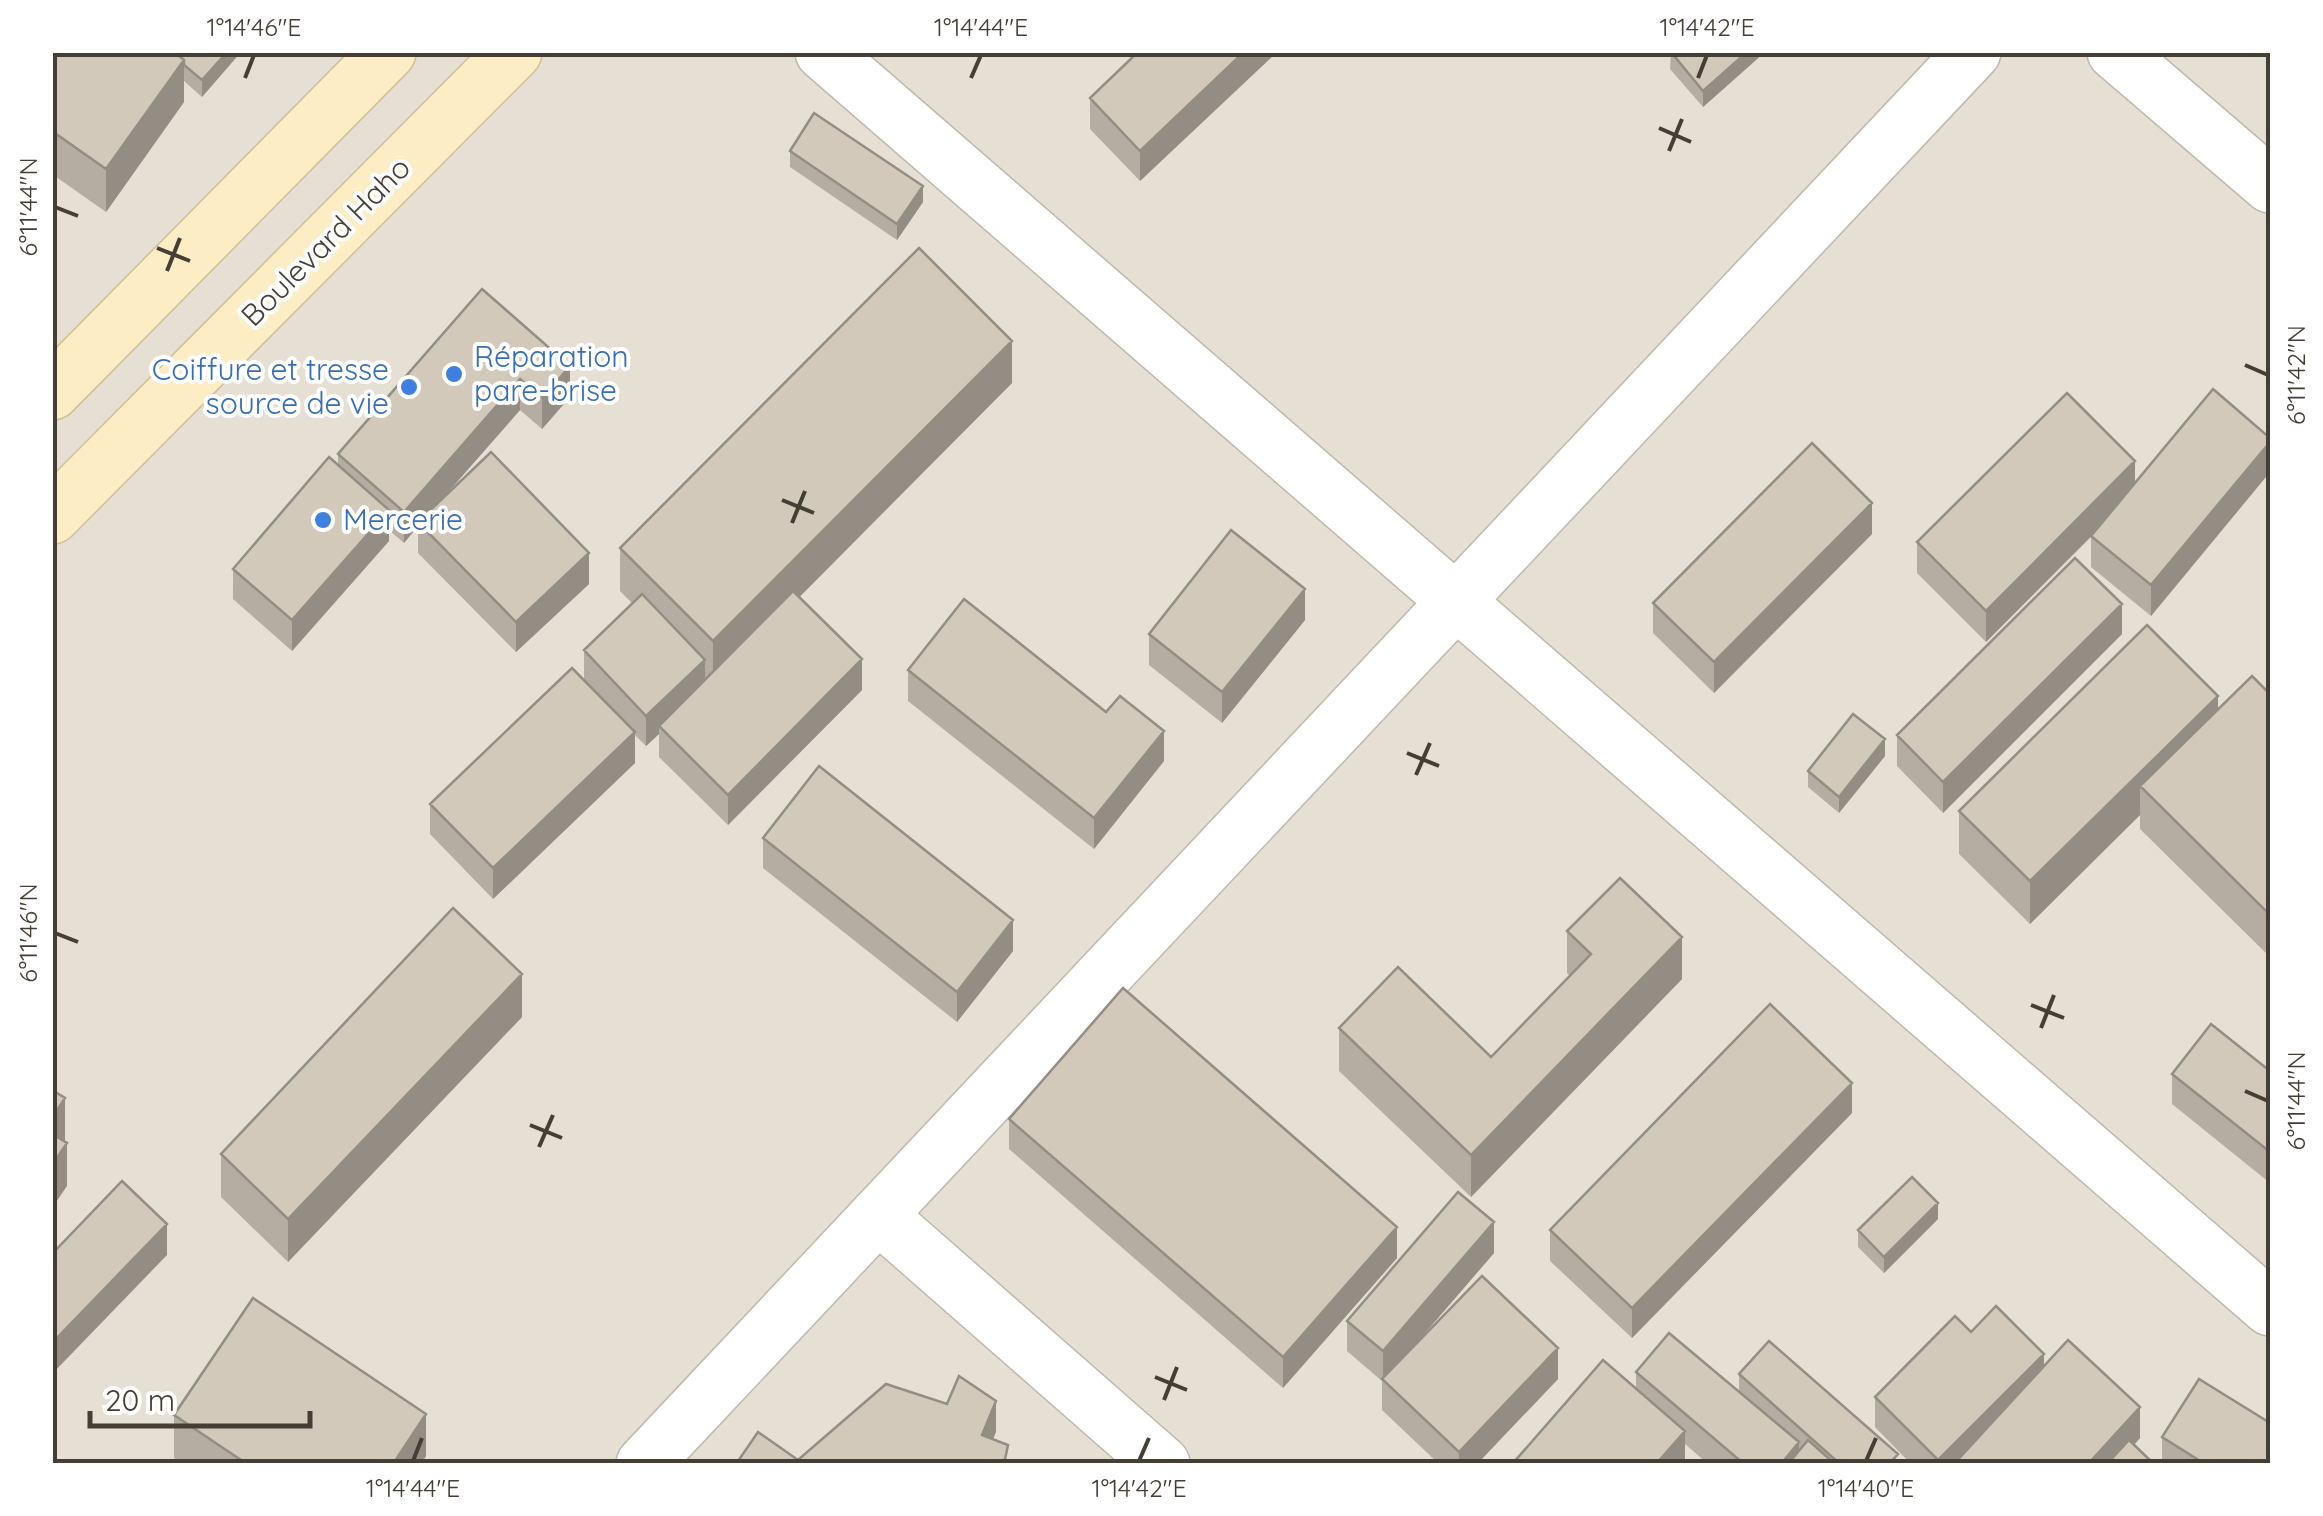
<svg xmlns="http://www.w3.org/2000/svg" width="2323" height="1516" font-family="Quicksand,sans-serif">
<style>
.residential{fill:#e6dfd4}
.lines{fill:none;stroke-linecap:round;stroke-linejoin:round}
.street-casing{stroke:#c0b8ab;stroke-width:58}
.secondary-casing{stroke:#d0bf97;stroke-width:58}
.street{stroke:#fff;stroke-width:55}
.secondary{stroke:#fcedc5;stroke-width:55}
.wall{fill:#b5ada1}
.shaded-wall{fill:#948d83}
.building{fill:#d3c9bb;stroke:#948d83;stroke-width:2.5}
.ticks{fill:none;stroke:#443e35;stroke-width:4}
.shop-dot{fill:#3f7fe0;stroke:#fff;stroke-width:4}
.labels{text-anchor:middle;stroke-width:8;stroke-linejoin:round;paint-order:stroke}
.street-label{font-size:30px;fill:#443e35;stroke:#fff}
.shop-label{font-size:30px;fill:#366cbe;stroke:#fff;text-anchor:start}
.neatline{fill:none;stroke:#443e35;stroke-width:4}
.ticks-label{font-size:25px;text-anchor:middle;fill:#443e35}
</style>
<rect width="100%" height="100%" fill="#f2eee5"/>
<path class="residential" d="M53,53H2270V1463H53Z"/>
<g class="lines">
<g class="street-casing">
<path id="street" d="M823,52L2270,1308
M2115,52L2270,185
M878,1215L1162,1464
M644,1464L1973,52"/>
</g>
<g class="secondary-casing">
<path id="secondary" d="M52,392L388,52
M52,516L514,52"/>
</g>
<use href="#street" class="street"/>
<use href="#secondary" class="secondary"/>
</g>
<path class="wall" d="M52,52H241L202,97L184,81V102L106,212L52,174Z
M1139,52H1277L1140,181L1090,129V98Z
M1671,52H1765L1703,107L1670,69Z
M790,151L923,202L897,240L790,167Z
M482,289L570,397L542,429L520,410L443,498L589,584L516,652L418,553V526L404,543L389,530V541L292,651L233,599V569L338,465V454Z
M1012,383L799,597L862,690L728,825L659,757V734L646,746L635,735V763L493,899L430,834V804L584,679V650L632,603L620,591V548Z
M2270,438V472L2151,616L2091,567V537L1986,642L1917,573V542L2135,483Z
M1872,534L1714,693L1653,633V603Z
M1305,620L1222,723L1149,665V634Z
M2122,634L1943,813L1897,766V735Z
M908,670L1164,761L1094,849L908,701Z
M2270,694V957L2140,829V815L2030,924L1959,854V811L2218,710Z
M1885,756L1839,813L1808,787V771Z
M763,838L1013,951L957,1022L763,868Z
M1567,931L1682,979L1471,1197L1339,1071V1028L1491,1057L1570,976L1567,973Z
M522,1017L288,1262L221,1197V1154Z
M2270,1071V1183L2172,1104V1074Z
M1852,1113L1632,1338L1550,1261V1230Z
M1009,1119L1397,1258L1283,1388L1009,1149Z
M1938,1219L1884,1273L1858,1247V1230Z
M1494,1253L1411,1349L1558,1379L1477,1464H1439L1382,1410V1381L1347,1351V1321Z
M1971,1332L2044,1366L2140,1438L2134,1445L2154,1464H1911L1875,1427V1397Z
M1636,1372L1739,1391V1374L1898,1464H1708L1685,1444V1462L1683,1464H1514L1636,1389Z
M174,1415L426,1456L421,1464H183L174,1458Z
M2162,1437L2270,1464H2162Z"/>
<path class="shaded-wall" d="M227,52H241L202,97V80Z
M1244,52H1277L1140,181V151Z
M1747,52H1765L1703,107V91Z
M184,60V102L106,212V169Z
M923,186V202L897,240V224Z
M1012,341V383L713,684V641Z
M570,366V397L542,429V398Z
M520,379V410L420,524L418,522V526L404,543V512Z
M2270,442V472L2151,616V585Z
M2135,461V492L1986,642V611Z
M1872,503V534L1714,693V662Z
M389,510V541L292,651V620Z
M589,553V584L516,652V622Z
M1305,589V620L1222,723V692Z
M2122,604V634L1943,813V782Z
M862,659V690L728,825V795Z
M705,660V691L659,726V734L646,746V716Z
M2218,696V738L2140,786V815L2030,924V881Z
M1164,731V761L1094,849V818Z
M635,732V763L493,899V868Z
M1885,739V756L1839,813V797Z
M1013,920V951L957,1022V992Z
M1682,937V979L1471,1197V1155Z
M522,974V1017L288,1262V1219Z
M1852,1083V1113L1632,1338V1308Z
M65,1098V1141L52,1160V1118Z
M67,1143V1186L52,1208V1165Z
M1938,1203V1219L1884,1273V1257Z
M1494,1222V1253L1383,1382V1351Z
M167,1224V1255L52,1374V1343Z
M1397,1227V1258L1283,1388V1357Z
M1558,1348V1379L1477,1464H1459V1452Z
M2044,1354V1385L1966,1464H1938V1460Z
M996,1401V1432L983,1464L982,1435Z
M2140,1407V1438L2117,1464H2088Z
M426,1414V1456L421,1464H393Z
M1685,1431V1462L1683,1464H1656Z
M1799,1442V1464H1781Z"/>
<path class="building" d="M52,52H174L184,60L106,169L52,131Z
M174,52H227L202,80L184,65V60Z
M1138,52H1244L1140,151L1090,98Z
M1671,52H1747L1703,91Z
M814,113L923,186L897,224L790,151Z
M919,248L1012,341L713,641L620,548Z
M482,289L570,366L542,398L520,379L404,512L338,454Z
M2213,389L2270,438V442L2151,585L2091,536Z
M2067,393L2135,461L1986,611L1917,542Z
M1812,443L1872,503L1714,662L1653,603Z
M491,452L589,553L516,622L418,522Z
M329,457L389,510L292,620L233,569Z
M1231,530L1305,589L1222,692L1149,634Z
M2075,558L2122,604L1943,782L1897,735Z
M793,591L862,659L728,795L659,726Z
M642,594L705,660L646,716L584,650Z
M964,599L1106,712L1120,696L1164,731L1094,818L908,670Z
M2147,625L2218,696L2030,881L1959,811Z
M572,668L635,732L493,868L430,804Z
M2252,676L2270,694V915L2140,786Z
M1853,714L1885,739L1839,797L1808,771Z
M819,766L1013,920L957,992L763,838Z
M1620,878L1682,937L1471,1155L1339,1028L1398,967L1491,1057L1591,954L1567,931Z
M453,908L522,974L288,1219L221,1154Z
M1123,988L1397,1227L1283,1357L1009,1119Z
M1770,1004L1852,1083L1632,1308L1550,1230Z
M2211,1024L2270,1071V1152L2172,1074Z
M52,1090L65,1098L52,1118Z
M52,1134L67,1143L52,1165Z
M1912,1177L1938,1203L1884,1257L1858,1230Z
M122,1181L167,1224L52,1343V1254Z
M1458,1192L1494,1222L1383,1351L1347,1321Z
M1482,1276L1558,1348L1459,1452L1382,1379Z
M253,1298L426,1414L393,1464H247L174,1415Z
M1996,1306L2044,1354L1938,1460L1875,1397L1955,1316L1971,1332Z
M1669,1333L1799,1442L1781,1464H1744L1636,1372Z
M2068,1340L2140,1407L2088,1464H1954Z
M1769,1341L1898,1454L1889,1464H1840L1739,1374Z
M1603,1360L1685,1431L1656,1464H1515L1514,1462Z
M959,1376L996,1401L982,1435L1008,1445L1004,1464H736L758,1432L798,1460L886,1384L947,1404Z
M2199,1379L2270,1423V1464H2205L2162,1437Z
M1808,1440L1835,1464H1788Z
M2129,1440L2154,1464H2107Z"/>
<path class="ticks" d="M245,78L254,55M971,78L981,55M1698,78L1707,55M1659,128L1691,142M1669,151L1682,119M55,207L78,216M157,248L190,261M167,271L180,238M2245,365L2268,375M782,500L814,513M792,523L805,491M1407,753L1439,766M1416,775L1430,743M55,933L78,942M2031,1005L2064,1018M2041,1028L2054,995M2245,1091L2268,1101M530,1125L562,1138M539,1147L553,1115M1155,1377L1187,1390M1164,1400L1177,1367M413,1461L422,1438M1139,1461L1149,1438M1866,1461L1876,1438"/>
<g class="shop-dot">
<circle cx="454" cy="374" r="10"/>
<circle cx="409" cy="387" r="10"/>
<circle cx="323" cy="520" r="10"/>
</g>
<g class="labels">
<g class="street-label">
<text transform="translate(326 242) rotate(-45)" y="10">Boulevard Haho</text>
</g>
<g class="shop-label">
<text x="474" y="367">Réparation<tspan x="474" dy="34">pare-brise</tspan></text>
<text x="389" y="380" text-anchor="end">Coiffure et tresse<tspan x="389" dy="34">source de vie</tspan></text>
<text x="343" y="530">Mercerie</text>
</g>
</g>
<rect width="2323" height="1516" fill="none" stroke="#ffffff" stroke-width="110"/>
<path d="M90 1411v15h220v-15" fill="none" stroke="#443e35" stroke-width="5"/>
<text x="105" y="1411" font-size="30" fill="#443e35" stroke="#ffffff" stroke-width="8" paint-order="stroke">20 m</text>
<rect x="55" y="55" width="2213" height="1406" class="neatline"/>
<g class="ticks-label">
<text x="254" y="36">1°14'46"E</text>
<text x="981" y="36">1°14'44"E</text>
<text x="1707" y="36">1°14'42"E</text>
<text transform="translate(28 207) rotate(-90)" y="9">6°11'44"N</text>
<text transform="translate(2296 375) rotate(-90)" y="9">6°11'42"N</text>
<text transform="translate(28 933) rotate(-90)" y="9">6°11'46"N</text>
<text transform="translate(2296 1101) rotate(-90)" y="9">6°11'44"N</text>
<text x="413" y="1497">1°14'44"E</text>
<text x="1139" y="1497">1°14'42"E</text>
<text x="1866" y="1497">1°14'40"E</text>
</g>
</svg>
